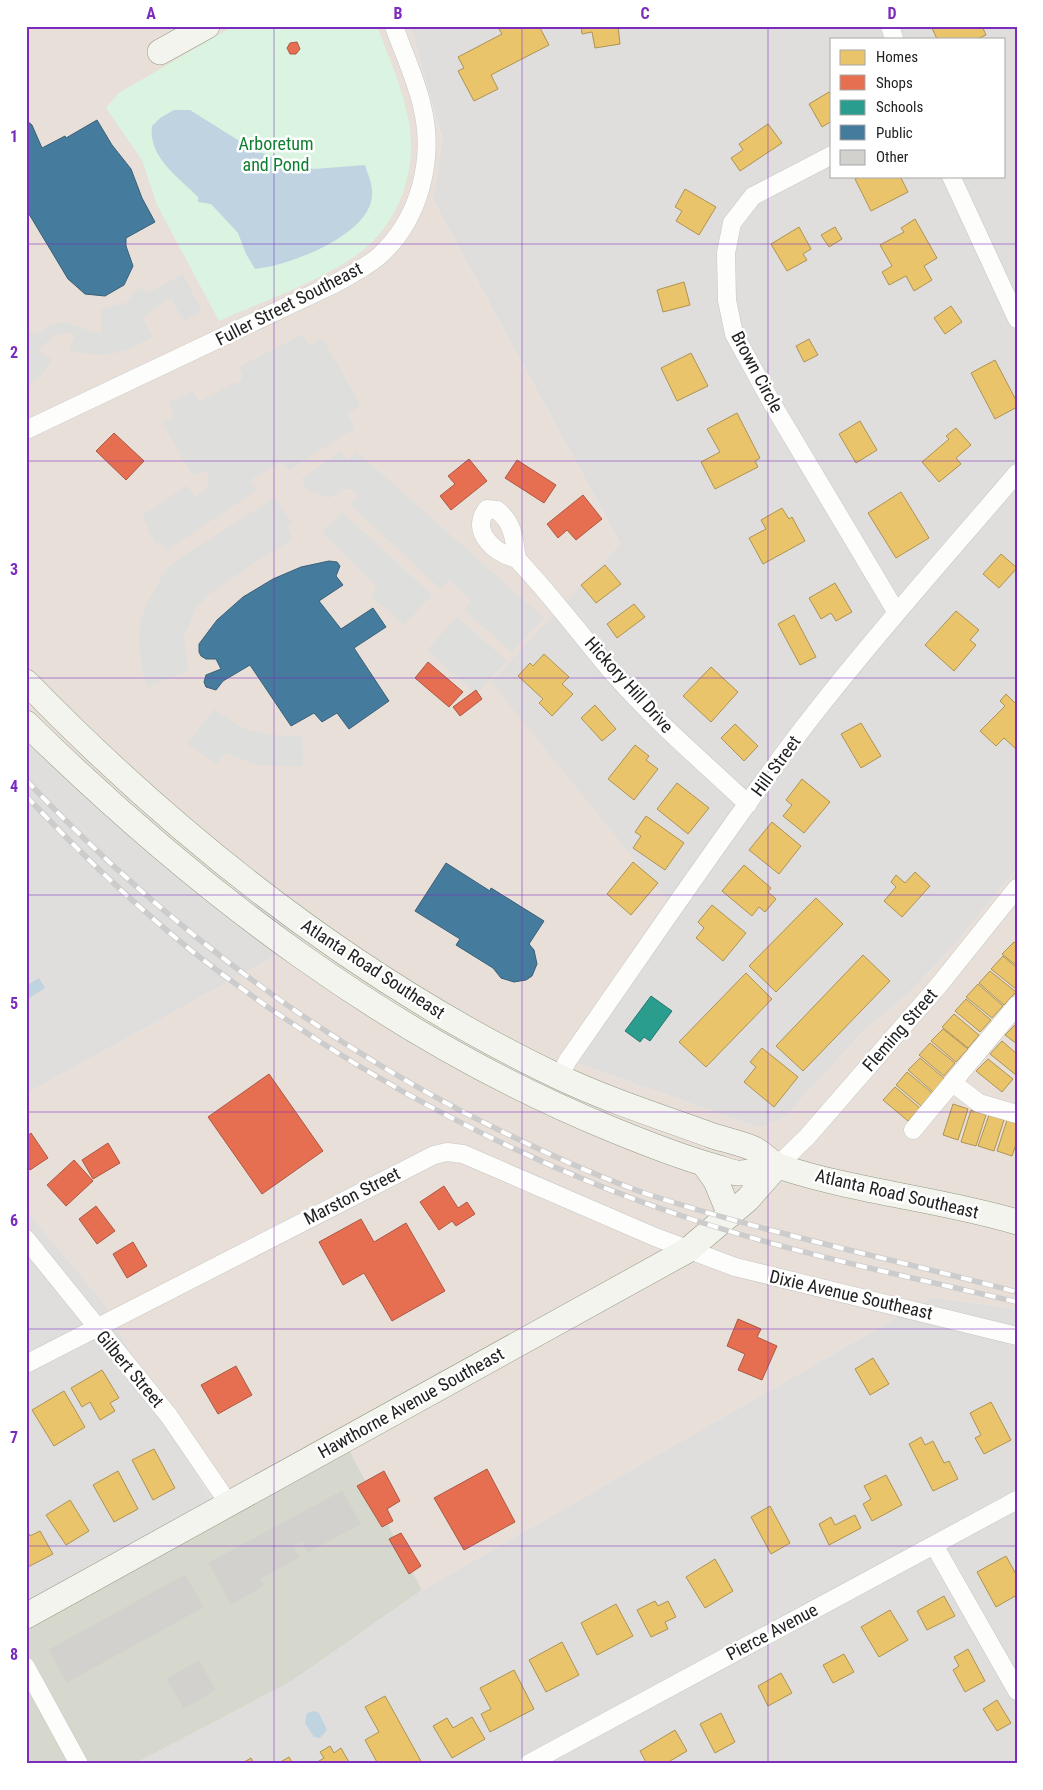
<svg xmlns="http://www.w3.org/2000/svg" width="1043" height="1790" font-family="'Roboto Condensed',sans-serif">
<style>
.residential{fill:#dfdedc;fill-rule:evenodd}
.commercial{fill:#e8dfd9}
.religious{fill:#dededc}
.construction{fill:#d6d8cd}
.park{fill:#daf4e1}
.water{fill:#bfd3e1}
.homes{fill:#e9c46a;stroke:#ad9354}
.shops{fill:#e76f51;stroke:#ac5843}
.schools{fill:#2a9d8f;stroke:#28786e}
.public{fill:#457b9d;stroke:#3a6078}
.building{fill:#d2d1ce;stroke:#d3d1cc}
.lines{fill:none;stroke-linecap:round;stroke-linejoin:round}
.street-casing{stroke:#c7c7c5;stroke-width:19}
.secondary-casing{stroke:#939a82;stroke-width:26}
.street{stroke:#fdfdfc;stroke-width:18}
.secondary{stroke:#f2f4ed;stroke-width:25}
.rail-casing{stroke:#ccc;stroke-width:5.5}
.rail{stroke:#fff;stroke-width:4;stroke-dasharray:11;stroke-linecap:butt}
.grid{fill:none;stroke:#7b2cbf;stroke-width:1;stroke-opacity:0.55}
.labels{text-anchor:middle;stroke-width:5;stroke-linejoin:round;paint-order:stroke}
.park-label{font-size:18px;fill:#107f32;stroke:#fff}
.street-label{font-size:18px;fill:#222;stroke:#fff}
.neatline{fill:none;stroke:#7b2cbf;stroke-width:2}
.grid-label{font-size:16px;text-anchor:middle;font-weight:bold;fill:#7b2cbf}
</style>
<rect width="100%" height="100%" fill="#efefeb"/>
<path class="residential" d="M410,26H1017V869L948,952L908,994L864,1031L785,1117L760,1128L568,1060L667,900L490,682L620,543L433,200L442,138ZM832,39H1004V176H832Z
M26,733L324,929L26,1094Z
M26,1210L104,1303L214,1505L26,1611Z
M932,1297L1017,1309V1764H134L292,1681L422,1590Z"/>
<path class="commercial" d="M26,26H410L442,139L433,200L620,543L491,682L667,900L568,1060L760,1128L785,1117L864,1031L908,994L948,952L1017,869V1309L932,1297L422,1590L343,1438L214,1505L104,1303L26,1210V1094L324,929L144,850L26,733Z"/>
<path class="religious" d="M183,274L202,311L184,321L171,298L152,309L143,319L153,337L129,349L112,354L94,355L69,350L75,335L69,333L54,335L40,348L41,353L52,359L44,372L26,389V331L40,333L47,326L65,322L90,331L102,333L101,310L127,302L138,288L150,292Z
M303,334L309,346L323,339L361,406L347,414L355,428L289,470L282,462L250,480L257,490L166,551L160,542L156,544L147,529L148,527L142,516L187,485L195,497L206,490L209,483L208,474L203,471L193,476L162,423L174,417L169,403L193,391L199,402L233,383H239L243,376L239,367Z
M341,451L348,460L357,452L544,618L512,652L464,610L471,601L449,580L441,589L349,504L357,496L351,489H343L329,498L308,490L301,479Z
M274,498L292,522L287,527L293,540L258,560L208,595L197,607L184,636L188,671L147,687L142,671L139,644L140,622L146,605L165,571L177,560Z
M342,512L432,595L404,625L371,596L377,587L322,533Z
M457,617L507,661L476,694L427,650Z
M214,709L242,728L269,735L302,736L303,766L257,765L225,753L217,764L187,744Z"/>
<path class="construction" d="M343,1438L422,1590L292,1681L134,1764H26V1611Z"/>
<path class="park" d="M234,26H377C389,58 403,89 409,123C417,167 401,217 367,247C331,278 263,301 219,321L157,205L142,160L106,108L119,93Z"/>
<path class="water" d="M174,110H190L249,147L280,161L314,169L365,165C368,175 373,185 372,195C371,235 288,266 255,269L246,254L238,233L211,204L198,202V197C178,177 148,157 152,126L160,118Z
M39,978L45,988L26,1000V986Z
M315,1711L319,1713L327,1730L320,1738L314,1737L305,1723L307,1713Z"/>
<path class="homes" d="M497,26H539L549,45L491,75L498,89L474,101L458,71L464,68L458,57L502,34Z
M581,26H618L620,44L595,48L592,32L582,34Z
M931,26H982L986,35L977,39H937Z
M829,92L832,97V121L822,127L809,104Z
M768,124L782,143L740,171L731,158L743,150L739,144Z
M861,176H900L908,192L871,211L855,179Z
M685,189L716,207L699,235L676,221L682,211L675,207Z
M915,219L937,258L924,266L932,280L914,291L906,276L889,285L882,272L892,266L880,245L904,232L901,228Z
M799,227L811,249L803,254L807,260L787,271L771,244Z
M835,227L842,239L829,247L821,235Z
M684,282L690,305L663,312L657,290Z
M951,306L962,322L945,334L934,318Z
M809,339L818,355L804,362L796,346Z
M691,353L708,386L677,401L661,368Z
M995,360L1017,402V407L995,419L971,373Z
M737,413L760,458L755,461L758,467L715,489L701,462L720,452L707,429Z
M860,421L877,450L856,463L839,434Z
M956,428L971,445L956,458L961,464L939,482L922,462L949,439L946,436Z
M901,492L929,538L896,558L868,513Z
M782,508L789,519L792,517L805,541L763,564L749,538L766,529L761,520Z
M1001,554L1017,568L999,588L983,574Z
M605,565L621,584L596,603L581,585Z
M835,583L852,612L836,621L831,613L821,619L809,598Z
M634,604L645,617L617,638L607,624Z
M956,611L979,630L970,640L976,645L954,671L925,645Z
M794,615L816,657L800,665L778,624Z
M544,654L569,677L562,684L573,694L552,716L539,703L543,699L518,676L530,663L533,666Z
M711,667L738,692L711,722L683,696Z
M1006,694L1017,705V750L1004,738L996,746L980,731L1005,706L1000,701Z
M595,705L616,729L602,741L581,718Z
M861,723L881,756L861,768L841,734Z
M735,724L758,746L744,761L721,738Z
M635,745L649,756L646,760L658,769L634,800L608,779Z
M802,779L830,802L804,833L783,816L792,805L786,800Z
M677,783L709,808L688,834L657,809Z
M646,816L684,843L665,870L633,848L641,836L635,832Z
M772,822L801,846L779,874L749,850Z
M633,862L658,883L631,915L607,894Z
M744,865L771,888L768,892L776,899L765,912L759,907L752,916L722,891Z
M915,872L930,886L902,917L884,901L896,887L891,882L896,875L905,883Z
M816,898L843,924L776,992L749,966Z
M712,905L746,933L723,961L696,938L704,928L698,922Z
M1014,942L1017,944V966L1002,954Z
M863,955L890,981L803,1071L776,1046Z
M1003,956L1017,968V990L991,969Z
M990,971L1016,992L1004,1005L979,983Z
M746,973L772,999L706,1067L679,1042Z
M978,984L1003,1006L992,1018L966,997Z
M966,999L991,1020L980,1032L955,1011Z
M954,1014L979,1035L968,1048L942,1027Z
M1017,1023V1044L1005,1035Z
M943,1029L968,1049L956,1062L931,1041Z
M1002,1041L1017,1054L1016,1075L990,1054Z
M930,1043L955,1063L944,1076L919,1055Z
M762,1048L798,1077L774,1107L744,1082L756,1067L750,1062Z
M920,1058L945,1079L933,1092L908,1070Z
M988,1059L1013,1079L1002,1092L976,1071Z
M907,1072L932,1093L921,1106L896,1085Z
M895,1087L920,1108L908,1121L883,1100Z
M953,1104L968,1109L958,1140L943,1135Z
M971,1110L986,1115L976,1146L961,1142Z
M989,1115L1004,1120L994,1151L978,1146Z
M1007,1120L1017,1124V1141L1012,1156L997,1151Z
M873,1358L889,1384L870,1395L855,1369Z
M102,1370L119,1398L110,1403L115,1411L100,1420L90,1402L82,1407L71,1388Z
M64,1391L85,1427L54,1446L32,1410Z
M991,1402L1011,1440L984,1454L975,1438L981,1435L970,1413Z
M921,1437L925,1445L933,1441L944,1463L949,1461L958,1479L933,1491L909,1444Z
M154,1449L175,1488L153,1500L132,1460Z
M118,1471L138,1509L114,1522L93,1485Z
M886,1475L902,1505L872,1521L863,1504L871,1499L864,1486Z
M70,1500L89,1531L66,1545L46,1515Z
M770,1506L790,1543L771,1554L751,1517Z
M855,1515L861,1528L829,1545L819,1524L831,1517L835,1525Z
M26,1528L30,1536L40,1531L53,1554L26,1568Z
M1006,1556L1017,1576V1595L996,1607L977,1572Z
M715,1559L733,1591L705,1608L686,1577Z
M944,1596L955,1616L927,1630L917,1611Z
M655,1601L658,1606L668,1601L676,1617L665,1622L668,1629L651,1637L637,1610Z
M616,1604L633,1636L597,1655L581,1623Z
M890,1610L908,1640L879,1657L861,1627Z
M562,1642L579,1675L546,1692L529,1660Z
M968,1649L985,1681L965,1692L953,1670L959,1666L954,1657Z
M844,1654L854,1672L833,1683L823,1665Z
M514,1670L534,1709L490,1732L481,1714L491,1709L480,1688Z
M781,1673L792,1693L768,1706L758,1686Z
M385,1696L422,1763L378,1764L365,1740L379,1732L365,1707Z
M997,1700L1011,1723L997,1731L983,1709Z
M721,1713L735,1742L715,1753L700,1724Z
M472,1717L485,1739L452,1758L433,1726L447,1718L453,1728Z
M675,1730L687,1751L665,1764H647L640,1751Z
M330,1746L334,1753L341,1748L350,1764H314L324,1758L320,1752Z
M289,1757L293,1764H277Z
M251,1758L254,1764H241Z"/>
<path class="shops" d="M297,42L300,49L296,54H290L287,48L290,43Z
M114,433L144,461L126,480L96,451Z
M469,459L487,481L451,510L440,496L455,484L448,476Z
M517,460L556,485L544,503L505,478Z
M583,495L602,519L576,540L567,530L558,538L547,524Z
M428,662L463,692L449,707L415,678Z
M476,690L482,699L460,716L453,707Z
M269,1074L323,1151L262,1194L208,1117Z
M31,1133L48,1158L30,1170L26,1165V1137Z
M108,1143L120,1163L93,1179L82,1160Z
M74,1160L93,1181L66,1206L47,1185Z
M444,1186L458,1208L467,1202L475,1214L456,1226L452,1221L439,1230L420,1202Z
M96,1206L115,1231L97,1244L79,1219Z
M361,1219L374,1242L406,1223L445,1291L392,1321L364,1273L343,1285L319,1242Z
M133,1242L147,1266L127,1278L113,1254Z
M738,1319L761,1329L757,1337L777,1346L762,1380L738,1370L745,1354L727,1346Z
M236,1366L252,1395L218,1414L201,1385Z
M487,1469L515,1522L464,1550L434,1498Z
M384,1471L400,1501L387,1509L393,1521L382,1527L357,1486Z
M401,1533L421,1566L409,1574L389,1539Z"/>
<path class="schools" d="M651,996L672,1011L650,1041L644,1037L640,1042L625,1031Z"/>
<path class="public" d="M26,120L32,125L42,148L65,136L66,138L97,120L112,145L131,169L142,198L155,222L126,238V246L133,266L124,285L105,296L85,294L68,279L26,209Z
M329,561L337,562L340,566L336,576L343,585L319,601L341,629L373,608L386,627L354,648L389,701L349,729L337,713L322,722L314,713L291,726L250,665L223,681L216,690L206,687L204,682L206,675L221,669L216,659H206L201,656L199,652V644L217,620L243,597L273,579L301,567Z
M446,863L490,891L491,888L544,921L529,944L534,950L537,964L532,976L526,980L514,982L501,978L493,968L456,945L460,939L415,911Z"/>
<path class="building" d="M342,1491L360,1524L308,1552L303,1541L293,1546L299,1557L259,1579L263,1586L231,1604L209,1563Z
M185,1575L203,1607L67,1682L49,1650Z
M199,1661L215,1690L184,1708L167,1679Z"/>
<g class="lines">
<g class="street-casing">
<path id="street" d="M890,26L894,39
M832,155L753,196L732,223L726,253L727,300L734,334L773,405L897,613
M951,176L1017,319
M26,430L336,283C350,275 365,268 378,257C420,220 435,159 422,106C416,79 403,52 394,26
M487,509L497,510C514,523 514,540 517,559C495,553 469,532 487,509Z
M517,559C552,596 580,634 613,673C654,720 702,761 748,804
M559,1077L568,1060C643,953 716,844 794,740C864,648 942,561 1017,473
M953,1083L979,1103L1017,1114
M913,1130L1017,1005
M777,1166L807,1137L939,985L1017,888
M26,1239L169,1416L229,1504
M26,1364L434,1155L447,1152L463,1154L655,1237L735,1267L1017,1336
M934,1545L1017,1691
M26,1667L79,1764
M528,1764L1017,1500"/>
</g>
<g class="secondary-casing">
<path id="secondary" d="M160,52L207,26
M26,682C180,840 357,980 557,1076C607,1100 661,1117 713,1136C726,1140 740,1143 752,1148C762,1152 770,1163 781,1167C857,1192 939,1199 1017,1222
M26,723C196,890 389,1038 611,1129C645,1143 680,1157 716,1167C723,1169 730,1172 737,1173C749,1174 765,1168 777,1166
M704,1164L716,1181L730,1215
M26,1616L688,1250L748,1199L777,1166"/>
</g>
<use href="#street" class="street"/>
<use href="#secondary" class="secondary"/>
<g class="rail-casing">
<path id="rail" d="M26,780C154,915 301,1027 465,1113C524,1143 585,1172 647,1194C769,1234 893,1259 1017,1292
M26,796C82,855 141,912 206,962C353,1074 521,1164 697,1221C801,1255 910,1277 1017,1302"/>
</g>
<use href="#rail" class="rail"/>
</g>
<path class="grid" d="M274,26V1764M522,26V1764M768,26V1764M26,244H1017M26,461H1017M26,678H1017M26,895H1017M26,1112H1017M26,1329H1017M26,1546H1017"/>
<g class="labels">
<g class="park-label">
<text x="276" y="150">Arboretum<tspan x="276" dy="21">and Pond</tspan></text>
</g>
<g class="street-label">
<text transform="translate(289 304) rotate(-27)" y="6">Fuller Street Southeast</text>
<text transform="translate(757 372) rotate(62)" y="6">Brown Circle</text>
<text transform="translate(629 685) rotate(48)" y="6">Hickory Hill Drive</text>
<text transform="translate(776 766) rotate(-54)" y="6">Hill Street</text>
<text transform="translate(373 969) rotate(33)" y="6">Atlanta Road Southeast</text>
<text transform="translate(900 1030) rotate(-49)" y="6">Fleming Street</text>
<text transform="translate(897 1194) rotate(13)" y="6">Atlanta Road Southeast</text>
<text transform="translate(352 1196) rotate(-27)" y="6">Marston Street</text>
<text transform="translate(851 1295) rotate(13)" y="6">Dixie Avenue Southeast</text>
<text transform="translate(130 1369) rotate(50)" y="6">Gilbert Street</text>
<text transform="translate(411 1403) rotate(-29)" y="6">Hawthorne Avenue Southeast</text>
<text transform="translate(772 1632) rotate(-28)" y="6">Pierce Avenue</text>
</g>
</g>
<rect width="1043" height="1790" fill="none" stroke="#ffffff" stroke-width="55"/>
<rect x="830" y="38" width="175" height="140" fill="#ffffff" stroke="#a7a7a7"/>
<rect x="840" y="50" width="25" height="15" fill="#e9c46a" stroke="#a7a7a7"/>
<text x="876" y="62" font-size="15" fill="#222222">Homes</text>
<rect x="840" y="75" width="25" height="15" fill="#e76f51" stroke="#a7a7a7"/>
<text x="876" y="88" font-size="15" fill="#222222">Shops</text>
<rect x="840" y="100" width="25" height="15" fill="#2a9d8f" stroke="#a7a7a7"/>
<text x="876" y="112" font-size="15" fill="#222222">Schools</text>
<rect x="840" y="125" width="25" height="15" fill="#457b9d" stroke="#a7a7a7"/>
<text x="876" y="138" font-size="15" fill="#222222">Public</text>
<rect x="840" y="150" width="25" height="15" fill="#d2d1ce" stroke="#a7a7a7"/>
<text x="876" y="162" font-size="15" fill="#222222">Other</text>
<rect x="28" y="28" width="988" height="1734" class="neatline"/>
<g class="grid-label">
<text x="151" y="19">A</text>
<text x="398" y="19">B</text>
<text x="645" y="19">C</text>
<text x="892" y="19">D</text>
<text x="14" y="142">1</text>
<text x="14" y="358">2</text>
<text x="14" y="575">3</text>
<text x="14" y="792">4</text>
<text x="14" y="1009">5</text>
<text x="14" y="1226">6</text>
<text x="14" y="1443">7</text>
<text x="14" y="1660">8</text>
</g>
</svg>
